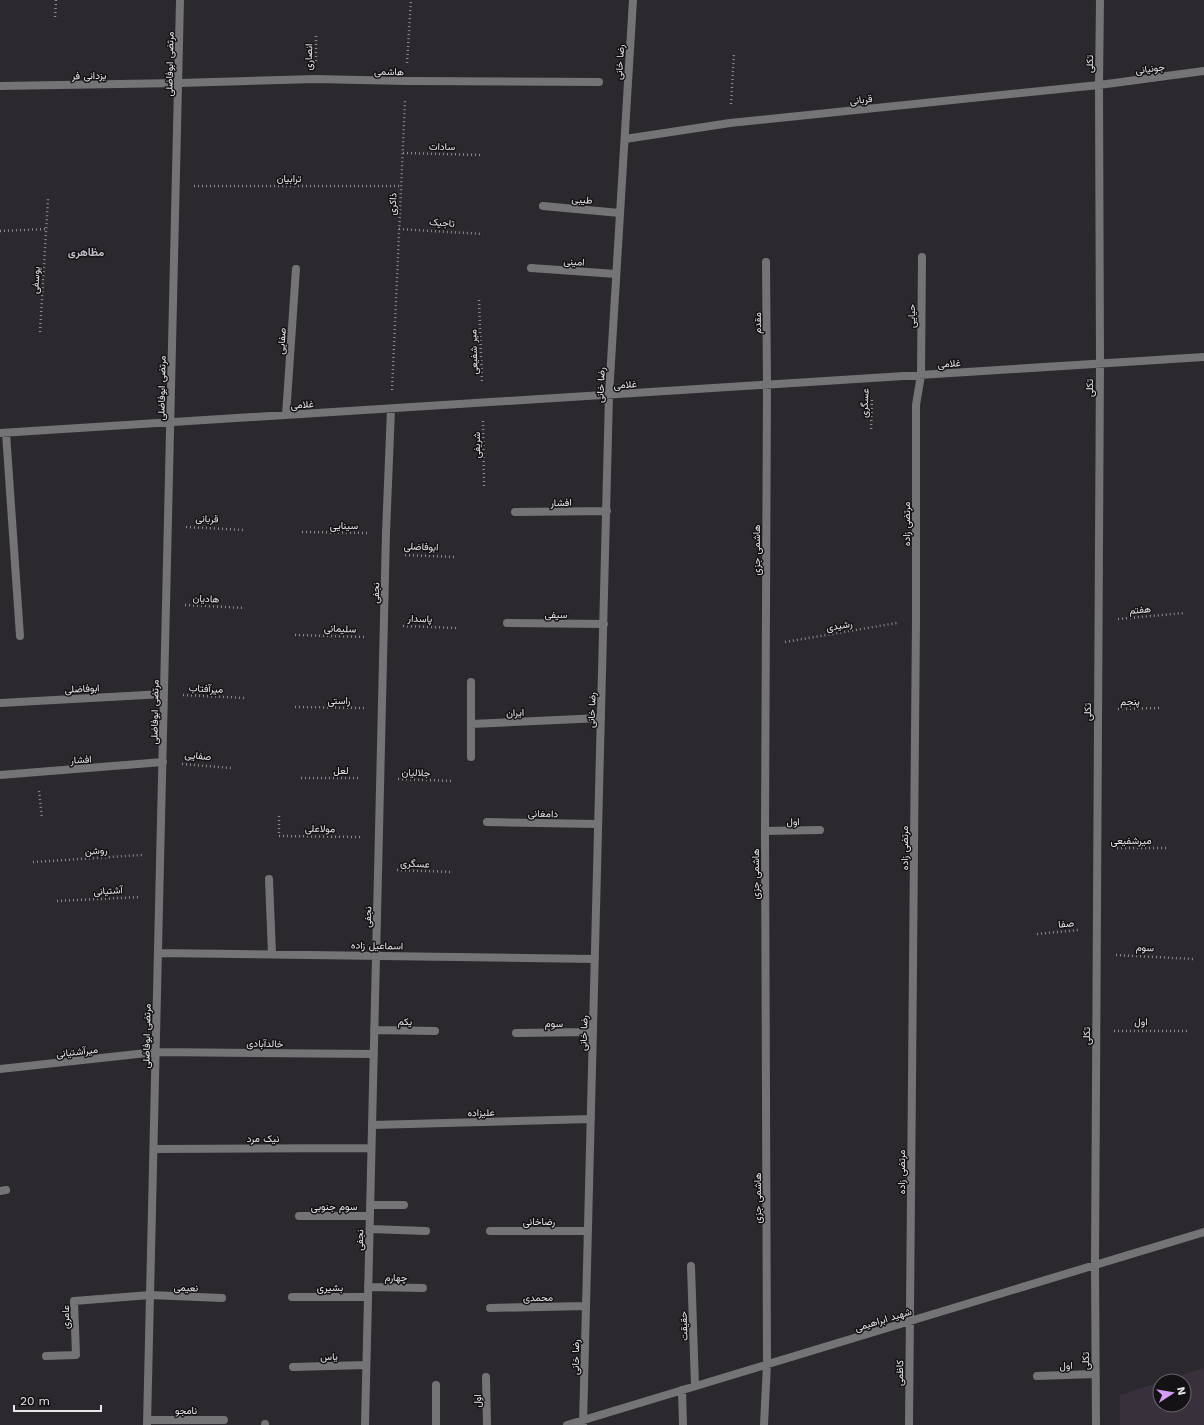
<svg xmlns="http://www.w3.org/2000/svg" width="1204" height="1425" font-family="'Work Sans',Vazirmatn,sans-serif">
<style>
.built{fill:#38313c}
.lines{fill:none;stroke-linecap:round;stroke-linejoin:round}
.path{stroke:#8d8a8f;stroke-width:2.5;stroke-dasharray:1 3;stroke-linecap:butt}
.minor{stroke:#747376;stroke-width:8}
.labels{text-anchor:middle;stroke-width:3;stroke-linejoin:round;paint-order:stroke}
.street-label{font-size:10px;fill:#e9e6ea;stroke:#141215}
.neighbourhood-label{font-size:11px;font-weight:bold;fill:#c2bec5;stroke:#141215}
</style>
<rect width="100%" height="100%" fill="#2c292e"/>
<path class="built" d="M1204,1368V1425H1120V1395L1160,1382V1405H1184V1381H1163Z"/>
<g class="lines">
<path class="path" d="M55,17L56,0
M316,61V35
M407,63L411,0
M731,104L734,53
M403,153L481,155
M194,186H401
M399,229L483,234
M0,231L46,229
M479,300L482,384
M40,332L48,199
M392,390L405,100
M483,421L484,487
M871,429L872,398
M186,527L245,530
M302,532L368,533
M405,555L455,557
M185,605L245,608
M1118,619L1184,613
M403,626L456,628
M295,635L365,637
M785,642L897,623
M183,695L246,698
M295,707L364,708
M1118,709L1162,708
M182,764L231,768
M301,778H361
M398,779L452,781
M39,791L42,818
M279,816V836L361,837
M1117,848H1166
M33,862L142,855
M397,870L451,872
M57,901L141,897
M1037,934L1078,930
M1116,955L1193,959
M1114,1031H1187"/>
<path class="minor" d="M0,86L179,83L315,79L406,81L599,82
M625,139L730,123L1099,85L1204,71
M543,206L620,213
M531,268L616,274
M286,415L296,269
M0,433L1204,357
M6,433L20,636
M515,512L607,511
M507,623L604,624
M471,682V724L601,718
M0,703L164,694
M471,724V757
M0,775L163,762
M487,822L598,824
M765,831L820,830
M269,879L272,954
M158,953L595,959
M374,1030L435,1031
M516,1033L593,1032
M0,1069L156,1052L374,1054
M372,1125L591,1119
M154,1149L371,1148
M0,1191L6,1190
M370,1205H404
M299,1216H370
M370,1229L426,1231
M490,1231H588
M691,1266L695,1386
M368,1287L423,1288
M292,1297H368
M490,1308L586,1306
M46,1356L76,1355L74,1301L150,1295L222,1298
M293,1367L366,1365
M1037,1376L1095,1374
M486,1377L487,1425
M436,1385V1425
M682,1390L683,1425
M147,1420H224
M147,1425L180,0
M265,1425V1424
M365,1425L386,533L391,409
M567,1425L1204,1232
M583,1425L609,395L633,0
M764,1425L767,1364L765,831L767,385L766,262
M909,1425L916,620V405L921,375L922,257
M1096,1425L1095,1265L1100,364L1099,85L1100,0"/>
</g>
<g class="labels">
<g class="street-label">
<text transform="translate(308 57) rotate(-89)" y="4">انصاری</text>
<text transform="translate(619 62) rotate(-86)" y="4">رضا خانی</text>
<text transform="translate(169 64) rotate(-89)" y="4">مرتضی ابوفاضلی</text>
<text transform="translate(1089 64) rotate(-89)" y="4">تکلی</text>
<text transform="translate(1150 68) rotate(-7)" y="4">جونیانی</text>
<text transform="translate(389 71) rotate(1)" y="4">هاشمی</text>
<text transform="translate(89 75) rotate(-1)" y="4">یزدانی فر</text>
<text transform="translate(861 99) rotate(-6)" y="4">قربانی</text>
<text transform="translate(442 146) rotate(1)" y="4">سادات</text>
<text x="289" y="182">ترابیان</text>
<text transform="translate(582 199) rotate(5)" y="4">طیبی</text>
<text transform="translate(392 204) rotate(-87)" y="4">ذاکری</text>
<text transform="translate(442 222) rotate(4)" y="4">تاجیک</text>
<text transform="translate(574 261) rotate(4)" y="4">امینی</text>
<text transform="translate(35 280) rotate(-87)" y="4">یوسفی</text>
<text transform="translate(911 316) rotate(-90)" y="4">حیایی</text>
<text transform="translate(757 323) rotate(-90)" y="4">مقدم</text>
<text transform="translate(281 341) rotate(-86)" y="4">صفایی</text>
<text transform="translate(473 352) rotate(-92)" y="4">میر شفیعی</text>
<text transform="translate(949 363) rotate(-4)" y="4">غلامی</text>
<text transform="translate(625 384) rotate(-4)" y="4">غلامی</text>
<text transform="translate(600 385) rotate(-87)" y="4">رضا خانی</text>
<text transform="translate(161 388) rotate(-89)" y="4">مرتضی ابوفاضلی</text>
<text transform="translate(1089 388) rotate(-90)" y="4">تکلی</text>
<text transform="translate(864 403) rotate(-87)" y="4">عسگری</text>
<text transform="translate(302 404) rotate(-4)" y="4">غلامی</text>
<text transform="translate(476 445) rotate(-90)" y="4">شریفی</text>
<text transform="translate(561 502) rotate(-1)" y="4">افشار</text>
<text transform="translate(207 518) rotate(3)" y="4">قربانی</text>
<text transform="translate(906 524) rotate(-90)" y="4">مرتضی زاده</text>
<text x="344" y="529">سینایی</text>
<text transform="translate(421 546) rotate(2)" y="4">ابوفاضلی</text>
<text transform="translate(756 550) rotate(-90)" y="4">هاشمی جزی</text>
<text transform="translate(375 593) rotate(-89)" y="4">نجفی</text>
<text transform="translate(206 598) rotate(3)" y="4">هادیان</text>
<text transform="translate(1140 609) rotate(-5)" y="4">هفتم</text>
<text transform="translate(556 614) rotate(1)" y="4">سیفی</text>
<text transform="translate(420 618) rotate(2)" y="4">پاسدار</text>
<text transform="translate(839 625) rotate(-10)" y="4">رشیدی</text>
<text transform="translate(340 628) rotate(2)" y="4">سلیمانی</text>
<text transform="translate(82 688) rotate(-3)" y="4">ابوفاضلی</text>
<text transform="translate(206 688) rotate(3)" y="4">میرآفتاب</text>
<text x="339" y="704">راستی</text>
<text transform="translate(1130 701) rotate(-2)" y="4">پنجم</text>
<text transform="translate(591 710) rotate(-88)" y="4">رضا خانی</text>
<text transform="translate(154 712) rotate(-89)" y="4">مرتضی ابوفاضلی</text>
<text transform="translate(515 712) rotate(-3)" y="4">ایران</text>
<text transform="translate(1087 712) rotate(-90)" y="4">تکلی</text>
<text transform="translate(198 755) rotate(5)" y="4">صفایی</text>
<text transform="translate(81 759) rotate(-4)" y="4">افشار</text>
<text x="341" y="774">لعل</text>
<text transform="translate(416 772) rotate(2)" y="4">جلالیان</text>
<text transform="translate(543 813) rotate(1)" y="4">دامغانی</text>
<text transform="translate(793 821) rotate(-1)" y="4">اول</text>
<text transform="translate(320 828) rotate(1)" y="4">مولاعلی</text>
<text x="1131" y="844">میرشفیعی</text>
<text transform="translate(904 848) rotate(-90)" y="4">مرتضی زاده</text>
<text transform="translate(96 850) rotate(-4)" y="4">روشن</text>
<text transform="translate(415 863) rotate(3)" y="4">عسگری</text>
<text transform="translate(755 874) rotate(-90)" y="4">هاشمی جزی</text>
<text transform="translate(108 890) rotate(-3)" y="4">آشتیانی</text>
<text transform="translate(367 917) rotate(-89)" y="4">نجفی</text>
<text transform="translate(1066 923) rotate(-5)" y="4">صفا</text>
<text transform="translate(377 945) rotate(1)" y="4">اسماعیل زاده</text>
<text transform="translate(1145 947) rotate(3)" y="4">سوم</text>
<text transform="translate(405 1021) rotate(1)" y="4">یکم</text>
<text transform="translate(1141 1021) rotate(1)" y="4">اول</text>
<text x="554" y="1027">سوم</text>
<text transform="translate(583 1033) rotate(-88)" y="4">رضا خانی</text>
<text transform="translate(146 1036) rotate(-89)" y="4">مرتضی ابوفاضلی</text>
<text transform="translate(1086 1036) rotate(-90)" y="4">تکلی</text>
<text transform="translate(265 1043) rotate(1)" y="4">خالدآبادی</text>
<text transform="translate(77 1051) rotate(-6)" y="4">میرآشتیانی</text>
<text transform="translate(481 1112) rotate(-1)" y="4">علیزاده</text>
<text x="263" y="1142">نیک مرد</text>
<text transform="translate(901 1172) rotate(-90)" y="4">مرتضی زاده</text>
<text transform="translate(757 1198) rotate(-90)" y="4">هاشمی جزی</text>
<text x="334" y="1210">سوم جنوبی</text>
<text x="539" y="1225">رضاخانی</text>
<text transform="translate(359 1240) rotate(-89)" y="4">نجفی</text>
<text transform="translate(396 1277) rotate(1)" y="4">چهارم</text>
<text transform="translate(186 1287) rotate(2)" y="4">نعیمی</text>
<text x="330" y="1291">بشیری</text>
<text transform="translate(538 1297) rotate(-1)" y="4">محمدی</text>
<text transform="translate(65 1317) rotate(-90)" y="4">عامری</text>
<text transform="translate(883 1319) rotate(-17)" y="4">شهید ابراهیمی</text>
<text transform="translate(683 1326) rotate(-92)" y="4">حقیقت</text>
<text transform="translate(329 1356) rotate(-2)" y="4">یاس</text>
<text transform="translate(575 1357) rotate(-89)" y="4">رضا خانی</text>
<text transform="translate(1085 1361) rotate(-90)" y="4">تکلی</text>
<text transform="translate(1066 1365) rotate(-2)" y="4">اول</text>
<text transform="translate(899 1373) rotate(-89)" y="4">کاظمی</text>
<text transform="translate(477 1401) rotate(-90)" y="4">اول</text>
<text x="186" y="1414">نامجو</text>
</g>
<g class="neighbourhood-label">
<text x="86" y="256">مظاهری</text>
</g>
</g>
<g transform="translate(1172 1393) rotate(78)"><circle r="19" fill="#141215" stroke="#69676a"/>
<path d="M0-3L7 15L0 10L-7 15Z" fill="#d79bf9"/>
<text y="-6" font-size="11" font-weight="bold" text-anchor="middle" fill="#e9e6ea">N</text>
</g>
<path d="M14 1405v6h87v-6" fill="none" stroke="#e9e6ea" stroke-width="2"/>
<text x="20" y="1405" font-size="12" fill="#e9e6ea" stroke="#141215" stroke-width="3" paint-order="stroke">20 m</text>
</svg>
